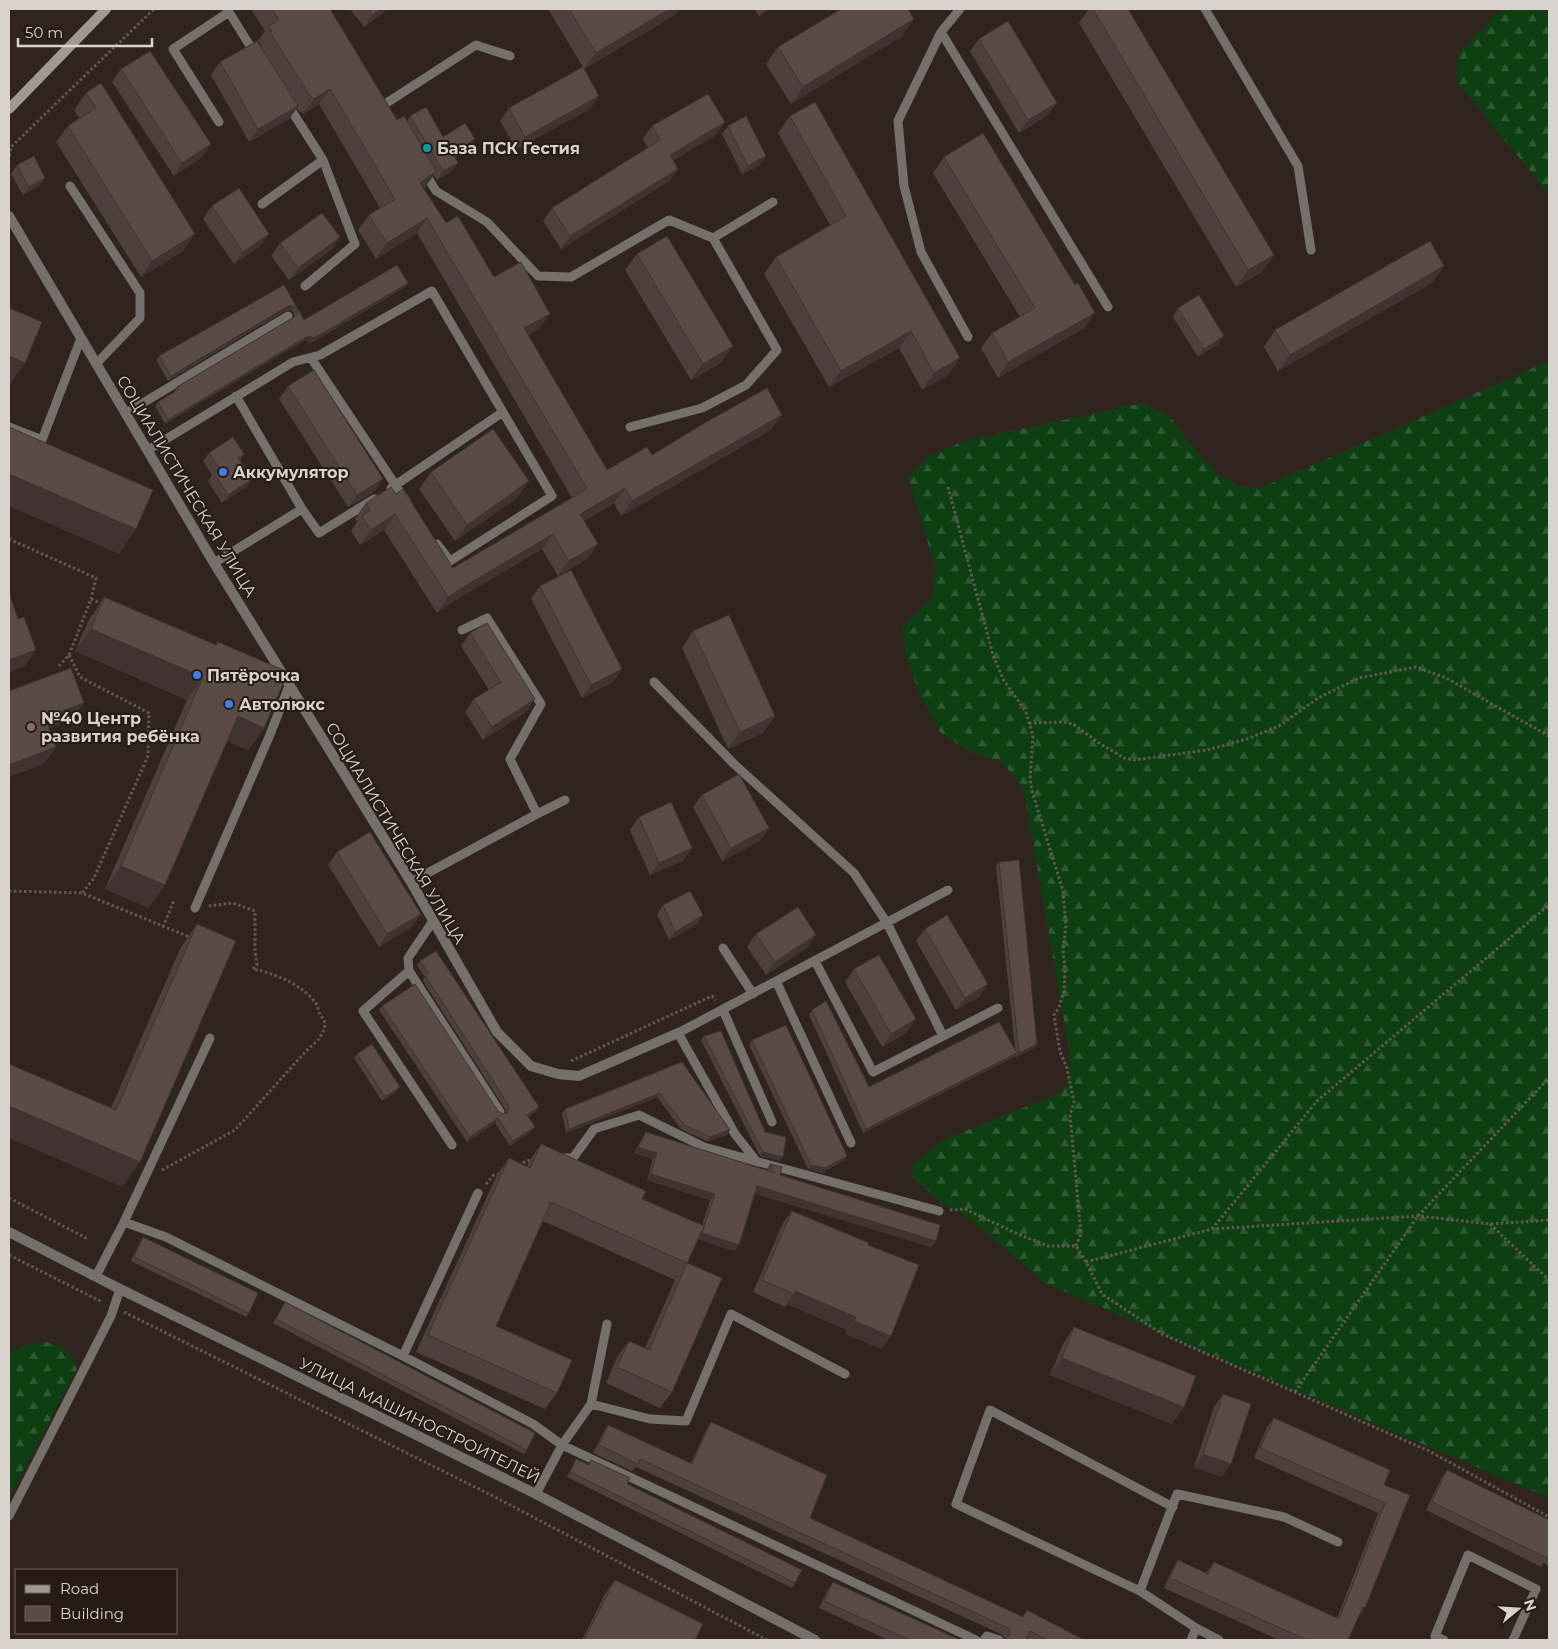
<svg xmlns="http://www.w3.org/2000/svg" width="1558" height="1649" font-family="Montserrat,sans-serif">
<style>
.forest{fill:url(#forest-firs)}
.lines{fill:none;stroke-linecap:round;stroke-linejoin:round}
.path{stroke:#635953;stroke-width:3;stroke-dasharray:2.5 2.5;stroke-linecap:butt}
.lane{stroke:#75706b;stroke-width:9}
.street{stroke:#75706b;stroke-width:10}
.secondary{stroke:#a19892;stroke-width:10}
.wall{fill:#4d403d}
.shaded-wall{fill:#3f3432}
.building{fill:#5a4b47;stroke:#3f3432}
.culture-dot{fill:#0f9aa8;stroke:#261c15;stroke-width:2}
.shop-dot{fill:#3f7fe0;stroke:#261c15;stroke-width:2}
.education-dot{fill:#8d6e63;stroke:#261c15;stroke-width:2}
.labels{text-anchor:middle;stroke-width:4;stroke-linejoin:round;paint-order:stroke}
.poi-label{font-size:16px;font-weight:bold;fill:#d9d2cd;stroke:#261c15;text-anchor:start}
.street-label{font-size:16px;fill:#d9d2cd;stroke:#261c15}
</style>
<defs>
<pattern id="forest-firs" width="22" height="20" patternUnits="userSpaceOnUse" patternTransform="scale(1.25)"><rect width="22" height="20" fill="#0e3f12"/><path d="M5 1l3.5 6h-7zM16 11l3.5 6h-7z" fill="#305a33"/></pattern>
</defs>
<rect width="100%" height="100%" fill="#30251e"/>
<path class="forest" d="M1502,9H1549V194L1457,82L1458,53Z
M1549,361V1498L1047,1284L963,1213L940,1202L911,1175L914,1163L943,1140L1060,1093L1070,1078V1054L1023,787L1001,761L972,753L940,732L921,696L905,653L903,626L932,597L936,569L908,476L929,456L964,441L1143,403L1170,416L1189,443L1216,473L1238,485L1258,489Z
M45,1342C64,1346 70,1351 77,1369L9,1497V1354L26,1345Z"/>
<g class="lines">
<path class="path" d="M9,156L11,147L154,9
M948,487L993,655L1003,679L1026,712L1033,736L1030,779L1032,791L1063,891L1066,925L1063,950L1065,969L1064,992L1059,1007L1054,1015L1060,1052L1067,1068L1074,1102L1070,1115L1081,1234L1076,1246
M9,539L96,578L91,599
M69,655L80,677L149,713L148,756L94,878L82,893
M59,666L69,655L91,599L103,604
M1029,723L1062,722L1073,724L1099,743L1124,758L1134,760L1207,750L1247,739L1279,726L1318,698L1359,678L1416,667L1446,678L1549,736
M9,891L82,893L192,938
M163,927L174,900
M571,1061L712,996L716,1000
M519,1166L522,1163L533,1159
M162,1170L235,1130L306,1051L319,1039L325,1028L324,1019C316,1012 320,1008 315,1002C301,984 274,973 253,969L257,965L255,950V911L233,903L209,906
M486,1184L494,1175L503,1173
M9,1198L88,1239
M950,1210L965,1209L1018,1234L1048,1246H1076L1086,1262L1102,1294L1162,1334L1429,1451L1549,1517
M1490,1224L1549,1280
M1212,1229L1317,1101L1549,905
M9,1255L102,1302
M1086,1262L1212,1229L1418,1216L1490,1224L1549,1220
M124,1312L493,1496L767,1640
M1295,1392L1418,1216L1549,1078"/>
<path class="lane" d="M960,9L941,32L898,121L904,186L921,252L968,337
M1205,9L1298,166L1311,250
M229,12L255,54
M941,32L1108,307
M385,104L476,45L510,56
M219,122L173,49L229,12L227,9
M424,171L436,191L487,222L538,276L571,277L669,220L713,238L777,350L746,385L702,408L630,427
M70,186L140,293V318L96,364
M262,204L323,160L288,105
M713,238L773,202
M305,286L355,244L323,160
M311,358L406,501
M236,396L302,509L319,533L374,499
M126,413L288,316
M9,427L42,440L81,338
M148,450L293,362L320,355L432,291L552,496L450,561L437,544
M391,488L503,412
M214,563L302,509
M654,682L734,764L854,873L887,923L943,1036
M537,814L565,800
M411,882L537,814L510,759L541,704L487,618L462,630
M195,908L269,737L289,686
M433,921L408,958L409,971L363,1011L452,1145
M723,948L753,994
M815,961L873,1072L998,1008
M409,971L500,1112
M776,981L851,1143
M723,1010L772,1122
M562,1158H573L594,1129L639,1115L704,1147L939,1211
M757,1162L735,1134L678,1033L948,890
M124,1222L210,1038
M96,1276L124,1222L166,1237L403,1356L533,1424L562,1445L976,1640
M403,1356L478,1193
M591,1404L650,1419L686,1421L731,1314L845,1374
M536,1494L562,1445L591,1404L607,1324
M9,1516L111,1316L120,1289
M1140,1591L956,1504L990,1410L1173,1507
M984,1640L987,1636L999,1640
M1191,1640L1196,1628
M1219,1640L1196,1628L1140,1591L1177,1494L1284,1517L1338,1542
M1444,1640L1435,1636L1468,1555L1536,1589L1513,1640"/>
<path class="street" d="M9,216L214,563L411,882L497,1032L531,1066L558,1074L579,1076L678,1033
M9,1232L120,1289L536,1494L815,1640"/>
<path class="secondary" d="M9,109L106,9"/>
</g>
<path class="wall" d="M251,9H330L397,120L407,121L410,116L443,137L469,148L455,157L458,163L452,171L437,180L434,175L426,186L424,188L446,223L539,329L528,335L607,470L652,455L771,430L621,516L614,503L584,521L598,544L587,559L558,576L542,549L454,601L437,613L384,530L360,545L351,531L357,522L355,518L366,503L396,494L453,568L572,498L417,233L376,259L358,230L369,215L380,208L319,104L303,114L301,112H300L297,108L289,119L249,142L211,75L220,62L261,45L258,41L265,31Z
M350,9H386L384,12L364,27Z
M548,9H679L675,15L584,69L590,109L516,149L500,121L509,108L583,67Z
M754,9H770L759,16Z
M1089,9H1093L1274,255L1262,272L1236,287L1079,23Z
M902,36L791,104L766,64L778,47Z
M979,39L1048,115L1019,133L970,51Z
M121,69L202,157L174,176L112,82Z
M86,93L183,251L141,277L56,142L68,126L79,118L74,110Z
M790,116L948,375L922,390L899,348L829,387L764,274L776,257L830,225L778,133Z
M652,126L716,135L673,160L678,169L669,181L561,249L543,221L552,208L648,148L643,139Z
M728,126L760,165L742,174L722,134Z
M944,157L1075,285L1095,313L1084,328L998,378L981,348L992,333L1020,317L933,173Z
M17,165L45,178L39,186L23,195L11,174Z
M212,206L269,234L260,246L234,264L203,219Z
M340,237L331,250L289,280L271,256L280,243Z
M637,254L721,363L691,380L625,270Z
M1432,283L1278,371L1264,347L1275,330Z
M284,285L304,320L405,287L311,343L305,340L165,424L155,406L158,402L174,392L177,387L294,317V313L291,310L285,311L168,381L156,360L159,356Z
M1178,308L1218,344L1198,357L1173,317Z
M288,386L374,492L348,507L279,399Z
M209,453L244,454L240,460L246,487L222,503L208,481L212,475L203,461Z
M431,472L517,498L455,541L419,489Z
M540,586L613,682L582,698L531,599Z
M104,597L216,645L218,642L264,728L248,750L227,741L149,908L105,889L187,700L75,651L89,620Z
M693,631L775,716L763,733L728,749L682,648Z
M470,633L535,699L526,712L483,740L465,712L474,699L489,690L461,646Z
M702,795L760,841L722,861L693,807Z
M639,817L692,848L683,861L650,875L630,830Z
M337,852L412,927L379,947L328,865Z
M999,862L1034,1048L1016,1057L1015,1056L1014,1057L863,1133L809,1015L812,1010L869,1087L1015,1049L996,866Z
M663,905L703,915L697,924L669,940L657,914Z
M197,924L122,1187L111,1108L180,949Z
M925,929L988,984L979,997L956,1010L916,941Z
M756,934L807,948L766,975L747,947Z
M420,961L539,1107L536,1111L528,1117L535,1127L532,1131L510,1146L495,1123L467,1142L379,1010L382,1006L498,1111L503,1114L506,1113L505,1109L423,981L425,977L417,965Z
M854,969L907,1032L882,1047L845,982Z
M704,1036L780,1161L760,1156L701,1040Z
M752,1040L847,1156L844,1160L822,1173L808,1169L749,1045Z
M357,1054L397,1091L382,1101L354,1058Z
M682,1062L730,1130L727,1135L707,1141L681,1129L657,1097L566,1133L562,1114L565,1109Z
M646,1132L766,1170L770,1164L780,1175L936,1241L931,1247L755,1193L739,1245L734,1251L698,1239L687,1263L672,1392L660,1408L606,1383L617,1357L629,1341L645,1348L675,1280L543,1221L496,1326L557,1393L545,1409L416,1352L497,1175L509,1158L527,1167L529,1161L541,1144L642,1199L702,1226L710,1200L647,1180L653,1159L634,1153Z
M792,1211L868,1245L882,1349L845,1334L847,1330L787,1304L785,1307L753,1292L783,1223Z
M143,1237L249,1313L246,1317L131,1261L140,1242Z
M285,1302L527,1450L524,1454L273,1323Z
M1074,1327L1172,1424L1050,1375L1063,1344Z
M1223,1394L1222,1477L1194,1467L1214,1407Z
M1274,1418L1384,1485L1410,1495L1348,1640H1279L1164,1588L1172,1570L1178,1560L1206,1573L1214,1562L1337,1618L1378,1513L1254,1458L1267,1427Z
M711,1422L810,1518L1022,1617L1027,1610L1084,1640H1005L1004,1637L1001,1634L636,1467L632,1471L593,1453L603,1433L608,1425L691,1463L706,1430Z
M576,1459L588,1464L591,1460L627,1484L795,1583L792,1588L567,1477Z
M1447,1470L1549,1520V1566L1544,1563L1541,1567L1426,1510L1441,1479Z
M615,1580L695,1640H582L605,1594Z
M833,1582L960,1640H888L819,1608L828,1589Z"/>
<path class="shaded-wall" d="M380,9H386L384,12L364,27L373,15Z
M669,9H679L675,15L584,69L596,53Z
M764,9H770L759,16Z
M914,19L902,36L791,104L803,87Z
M330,89L319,104L303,114L314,99Z
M599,96L590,109L516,149L525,137Z
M311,97H312L300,112Z
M1057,103L1048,115L1019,133L1028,120Z
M298,106L289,119L249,142L258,129Z
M725,122L716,135L661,168L670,155Z
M475,139L469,148L447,162L453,153Z
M211,144L202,157L174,176L182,163Z
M766,156L760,165L742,174L748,166Z
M458,163L452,171L437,180L443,171Z
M678,169L669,181L561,249L570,236Z
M436,171L426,186L410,198L420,183Z
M45,178L39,186L23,195L29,187Z
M427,218L417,233L376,259L387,243Z
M195,234L183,251L141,277L152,261Z
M269,234L260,246L234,264L243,252Z
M340,237L331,250L289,280L298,268Z
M1274,255L1262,272L1236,287L1248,270Z
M1444,266L1432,283L1278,371L1290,355Z
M408,283L405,287L311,343L305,340L165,424L168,420L308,336Z
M288,306H294L291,310L285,311L168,381L171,376Z
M1095,313L1084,328L998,378L1008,362Z
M550,314L539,329L513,343L524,328Z
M911,331L899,348L829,387L841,371Z
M1224,336L1218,344L1198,357L1204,349Z
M733,346L721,363L691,380L703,364Z
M9,356L25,363L9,386Z
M960,358L948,375L922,390L934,373Z
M782,415L771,430L621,516L632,501Z
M9,474L136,529L119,554L9,506Z
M252,479L246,487L222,503L228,495Z
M383,479L374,492L348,507L357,495Z
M529,481L517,498L455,541L467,525Z
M625,488L614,503L570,529L580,514Z
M395,514L384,530L360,545L371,530Z
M553,534L542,549L454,601L437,613L448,597L465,586Z
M598,544L587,559L558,576L569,561Z
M91,629L203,677L187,700L75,651Z
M36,650L24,667L9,672V660Z
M622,669L613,682L582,698L591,685Z
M535,699L526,712L483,740L492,727Z
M84,703L72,720L33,734L45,717Z
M238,716L264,728L248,750L222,739Z
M775,716L763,733L728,749L740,732Z
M56,747L44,764L9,777V765Z
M769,828L760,841L722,861L731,848Z
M692,848L683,861L650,875L659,863Z
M121,866L165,885L149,908L105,889Z
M421,914L412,927L379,947L387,934Z
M703,915L697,924L669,940L675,932Z
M816,935L807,948L766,975L775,962Z
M988,984L979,997L956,1010L965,998Z
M916,1019L907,1032L882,1047L891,1034Z
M1037,1044L1034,1048L1016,1057L1019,1053Z
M1017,1053L1014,1057L863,1133L866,1129Z
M400,1087L397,1091L382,1101L385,1097Z
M660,1093L657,1097L566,1133L569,1129Z
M9,1106L140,1162L122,1187L9,1138Z
M539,1107L536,1111L524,1119L527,1115Z
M498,1118L495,1123L467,1142L470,1137Z
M535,1127L532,1131L510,1146L513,1141Z
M730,1130L727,1135L707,1141L710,1137Z
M638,1147L657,1153L653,1159L634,1153Z
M763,1152L783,1157L780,1161L760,1156Z
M847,1156L844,1160L822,1173L808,1169L811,1165Z
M651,1174L715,1194L710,1200L647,1180Z
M757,1186L936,1241L931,1247L752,1193Z
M702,1233L739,1245L734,1251L698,1239Z
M795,1291L856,1317L847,1330L787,1304Z
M854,1321L891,1336L882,1349L845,1334Z
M1062,1358L1184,1407L1172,1424L1050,1375Z
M1203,1454L1231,1464L1222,1477L1194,1467Z
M1363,1607L1365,1608L1358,1618Z"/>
<path class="building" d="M272,9H330L397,120L404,116L436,171L420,183L446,223L458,216L494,277L521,262L550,314L524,328L607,470L647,447L652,455L708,421L767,388L782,415L632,501L625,488L580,514L598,544L569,561L553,534L465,586L448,597L395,514L371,530L362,516L370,510L366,503L391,487L396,494L403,489L453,568L587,489L427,218L387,243L369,215L395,199L330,89L314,99L312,97H311L270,32L272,31L269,26L279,20Z
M368,9H380L373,15Z
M569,9H669L596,53Z
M841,9H908L914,19L803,87L778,47Z
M1093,9H1128L1274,255L1248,270Z
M1008,21L1057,103L1028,120L979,39Z
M257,41L298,106L258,129L220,62Z
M150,51L211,144L182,163L121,69Z
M583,67L599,96L525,137L509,108Z
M101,83L195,234L152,261L68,126L96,108L86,93Z
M708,94L725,122L670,155L678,169L570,236L552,208L660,140L652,126Z
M815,102L960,358L934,373L911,331L841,371L776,257L846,216L790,116Z
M426,107L443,137L465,123L475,139L453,153L458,163L443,171L410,116Z
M746,116L766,156L748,166L728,126Z
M983,133L1075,285L1078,283L1095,313L1008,362L992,333L1035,308L944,157Z
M34,156L45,178L29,187L17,165Z
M239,188L269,234L243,252L212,206Z
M322,213L340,237L298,268L280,243Z
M667,236L733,346L703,364L637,254Z
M1430,241L1444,266L1290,355L1275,330Z
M397,265L408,283L314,338L308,336L168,420L158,402L178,390L177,387L294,317L297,314V309L294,306H288L171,376L159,356L284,285L304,320Z
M1199,295L1224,336L1204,349L1178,308Z
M9,308L42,322L25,363L9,356Z
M314,370L383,479L357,495L288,386Z
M9,427L153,490L136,529L9,474Z
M493,429L529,481L467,525L431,472Z
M233,437L244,454L238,458L252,479L228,495L214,473L220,469L209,453Z
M571,570L622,669L591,685L540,586Z
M9,593L18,619L24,617L36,650L9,660Z
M104,597L216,645L218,642L288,672L264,728L238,716L165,885L121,866L203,677L91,629Z
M729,615L775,716L740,732L693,631Z
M487,623L535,699L492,727L474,699L501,682L470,633Z
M71,668L84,703L45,717L56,747L9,765V691Z
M739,774L769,828L731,848L702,795Z
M671,802L692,848L659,863L639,817Z
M370,832L421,914L387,934L337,852Z
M1019,860L1037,1044L1019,1053L999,862Z
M690,891L703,915L675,932L663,905Z
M798,907L816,935L775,962L756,934Z
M947,915L988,984L965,998L925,929Z
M197,924L236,941L140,1162L9,1106V1064L116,1110Z
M436,951L539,1107L527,1115L535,1127L513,1141L498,1118L470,1137L382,1006L415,984L498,1111L503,1114L507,1113L509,1108L508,1104L426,977L429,974L420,961Z
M879,955L916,1019L891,1034L854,969Z
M826,1001L869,1087L999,1022L1017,1053L866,1129L812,1010Z
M786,1025L847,1156L825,1168L811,1165L752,1040Z
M721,1031L765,1132L786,1137L783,1157L763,1152L704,1036Z
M372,1044L400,1087L385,1097L357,1054Z
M682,1062L730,1130L710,1137L684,1125L660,1093L569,1129L565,1109Z
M646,1132L775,1173L770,1164L782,1167L780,1175L940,1225L936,1241L757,1186L739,1245L702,1233L715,1194L651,1174L657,1153L638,1147Z
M541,1144L646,1191L642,1199L704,1226L687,1263L551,1202L496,1326L572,1360L557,1393L428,1335L509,1158L530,1168Z
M792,1211L869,1243L868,1245L919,1265L891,1336L854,1321L856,1317L795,1291L794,1294L762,1280Z
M143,1237L258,1293L249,1313L134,1257Z
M687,1263L722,1278L672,1392L617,1367L629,1341L649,1350Z
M285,1302L535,1433L527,1450L276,1319Z
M1074,1327L1196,1376L1184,1407L1062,1358Z
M1223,1394L1251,1404L1231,1464L1203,1454Z
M1274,1418L1390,1470L1384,1485L1410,1495L1365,1608L1363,1607L1348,1640H1307L1170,1578L1178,1560L1208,1574L1214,1562L1339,1619L1385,1503L1260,1448Z
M711,1422L827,1475L810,1518L1023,1617L1027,1610L1084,1640H1048L1030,1631L1026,1640H1005V1639L1010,1635V1630L1006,1627L640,1459L638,1464L599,1445L608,1425L692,1464Z
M576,1459L589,1465L591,1460L630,1478L627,1484L802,1570L795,1583L570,1472Z
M1447,1470L1549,1520V1554L1547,1558L1432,1502Z
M615,1580L703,1624L695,1640H584Z
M833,1582L960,1640H910L824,1601Z"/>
<circle class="culture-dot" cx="427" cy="148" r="5"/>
<g class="shop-dot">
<circle cx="223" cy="472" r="5"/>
<circle cx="197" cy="675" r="5"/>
<circle cx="229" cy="704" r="5"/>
</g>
<circle class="education-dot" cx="31" cy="727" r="5"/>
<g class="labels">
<g class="poi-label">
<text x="437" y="154">База ПСК Гестия</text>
<text x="233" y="478">Аккумулятор</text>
<text x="207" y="681">Пятёрочка</text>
<text x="239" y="710">Автолюкс</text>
<text x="41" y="724">№40 Центр<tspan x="41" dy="18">развития ребёнка</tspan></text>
</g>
<g class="street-label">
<text transform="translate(187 486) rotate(59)" y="6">СОЦИАЛИСТИЧЕСКАЯ УЛИЦА</text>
<text transform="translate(396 833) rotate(59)" y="6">СОЦИАЛИСТИЧЕСКАЯ УЛИЦА</text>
<text transform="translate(420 1420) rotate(26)" y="6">УЛИЦА МАШИНОСТРОИТЕЛЕЙ</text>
</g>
</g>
<rect width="1558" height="1649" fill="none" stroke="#d9d2cd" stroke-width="20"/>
<rect x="15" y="1569" width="162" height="65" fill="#261c15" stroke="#6e655f"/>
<rect x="25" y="1585" width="25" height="8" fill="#a19892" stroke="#6e655f"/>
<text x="60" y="1594" font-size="15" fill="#d9d2cd">Road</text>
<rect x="25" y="1606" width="25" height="15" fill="#5a4b47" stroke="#6e655f"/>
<text x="60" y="1619" font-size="15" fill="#d9d2cd">Building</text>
<g transform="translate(1518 1609) rotate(72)" stroke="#261c15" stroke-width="4" paint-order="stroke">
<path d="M0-4L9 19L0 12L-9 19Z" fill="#d9d2cd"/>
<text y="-8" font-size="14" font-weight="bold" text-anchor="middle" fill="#d9d2cd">N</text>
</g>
<path d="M18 38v8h134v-8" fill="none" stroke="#d9d2cd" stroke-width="2.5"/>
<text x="25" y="38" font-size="15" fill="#d9d2cd" stroke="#261c15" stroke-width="4" paint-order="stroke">50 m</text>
</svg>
